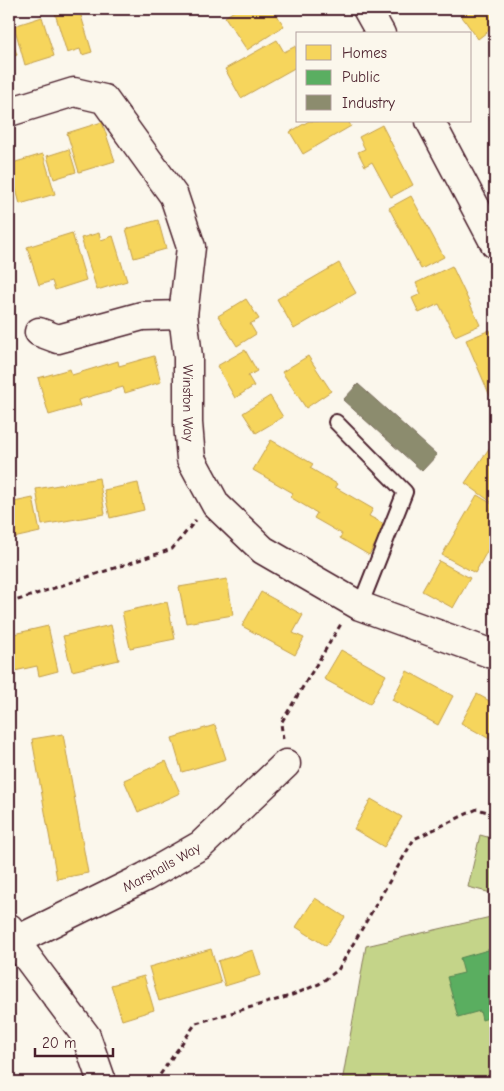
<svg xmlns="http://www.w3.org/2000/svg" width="504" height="1091" font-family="'Comic Neue',sans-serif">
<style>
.green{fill:#c4d489;stroke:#877a5a}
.homes{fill:#f6d55c;stroke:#c29e4d}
.public{fill:#5aae61;stroke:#558351}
.industry{fill:#8c8c6e;stroke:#786b5a}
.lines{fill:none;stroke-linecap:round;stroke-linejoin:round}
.service-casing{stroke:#4a1f2b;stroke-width:18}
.minor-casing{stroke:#4a1f2b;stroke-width:31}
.secondary-casing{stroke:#4a1f2b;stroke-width:31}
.path{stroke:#4a1f2b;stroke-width:3;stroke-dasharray:5 4;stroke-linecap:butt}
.service{stroke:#fbf7ec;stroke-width:14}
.minor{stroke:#fbf7ec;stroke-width:28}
.secondary{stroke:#fbf7ec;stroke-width:28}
.labels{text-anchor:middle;stroke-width:5;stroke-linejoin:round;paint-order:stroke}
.street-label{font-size:14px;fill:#4a1f2b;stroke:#fbf7ec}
</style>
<rect width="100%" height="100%" fill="#fbf7ec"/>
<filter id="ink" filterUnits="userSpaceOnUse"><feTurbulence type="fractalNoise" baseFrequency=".02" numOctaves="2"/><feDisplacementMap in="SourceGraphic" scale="10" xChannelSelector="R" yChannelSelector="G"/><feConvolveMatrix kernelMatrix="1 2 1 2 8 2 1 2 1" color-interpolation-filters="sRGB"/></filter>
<g filter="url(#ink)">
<path class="green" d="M480,835L495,839V894L468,887Z
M495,916V1082H342L366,946Z"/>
<path class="homes" d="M57,9H79L92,52L82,55L80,49L67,53L54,10Z
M237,9H273L284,26L247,50L225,17Z
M467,9H495V26L478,39L460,14Z
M42,17L54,56L25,65L14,26Z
M9,32L17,55L9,58Z
M277,40L284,52L296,46L298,66L241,98L225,69Z
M495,89V102L491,90Z
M309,121H348L351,126L303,154L290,132Z
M102,122L115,161L79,172L67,133Z
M382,125L413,185L391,197L372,162L365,166L358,152L365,149L359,137Z
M69,149L76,172L54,179L47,156Z
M43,154L55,194L20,204L9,164Z
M411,196L444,257L421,269L389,208Z
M158,220L166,249L134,258L126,229Z
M72,233L86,280L55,290L52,281L39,285L27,247Z
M99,233L101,240L113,236L127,281L97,290L81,238Z
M339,263L356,293L294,329L277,299Z
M452,266L480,325L455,336L439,304L419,313L412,298L421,294L416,283Z
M246,299L259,319L250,324L256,334L237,346L218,316Z
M490,330L495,343V402L493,403L466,340Z
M245,350L257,371L248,376L254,386L235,398L217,366Z
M154,356L161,382L125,393L123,387L78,400L80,406L49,415L38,378L70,369L72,375L118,361L119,366Z
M308,356L331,391L306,408L282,372Z
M270,396L283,417L256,433L243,413Z
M271,440L313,464L310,468L337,484L335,487L373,509L369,516L386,525L369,555L340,538L342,534L314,518L317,513L290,497L293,493L253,470Z
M495,440V502L494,504L465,483Z
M99,478L105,514L42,525L36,489Z
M138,483L144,510L110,518L104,490Z
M477,495L494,505L491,510L495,512V537L475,573L442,555Z
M33,498L40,532L9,539V503Z
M439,561L470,578L453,608L422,591Z
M227,579L233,615L186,623L179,587Z
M261,592L303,615L293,633L304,638L295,655L242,626Z
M167,602L175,639L130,648L122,612Z
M111,625L119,660L72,671L63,636Z
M48,626L58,671L39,676L37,666L10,672L9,635Z
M341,650L386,675L370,704L324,679Z
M407,671L453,696L438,725L392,700Z
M477,694L495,704V742L461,723Z
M215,725L226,759L182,772L172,738Z
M63,734L88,873L57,879L32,739Z
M166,761L180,793L138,812L124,780Z
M371,799L402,817L384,847L354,829Z
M315,898L345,917L326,946L296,927Z
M211,949L221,983L159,1001L149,967Z
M253,950L261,975L225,986L218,961Z
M144,976L154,1010L122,1020L111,985Z
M9,1055L13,1074H9Z
M21,1078L22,1082H9V1081Z"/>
<path class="public" d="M495,948V1007H493L495,1016L482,1020L480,1011L458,1017L447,977L464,973L460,958Z"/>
<path class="industry" d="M358,384L437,455L422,471L343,400Z"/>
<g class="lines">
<g class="service-casing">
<path id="service" d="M336,422L405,492L360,606"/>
</g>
<g class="minor-casing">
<g id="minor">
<path id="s1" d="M9,112L74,92L104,99L174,196L191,247L183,315L188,357V423L191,459L216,505L263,550L360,606L495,655"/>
<path d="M39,332L58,339L142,316L183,315"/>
<path d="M9,928L15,941L86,1036L102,1082"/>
<path id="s2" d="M15,941L145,877L201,845L286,764"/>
</g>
</g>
<g class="secondary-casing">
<path id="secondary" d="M367,9L381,34
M430,121L495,244"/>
</g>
<path class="path" d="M9,603L172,549L196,520
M283,739L281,723L341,624
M155,1082L196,1023L290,996L319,984L338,970L414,839L477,809L495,814"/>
<use href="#service" class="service"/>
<use href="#minor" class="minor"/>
<use href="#secondary" class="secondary"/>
</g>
</g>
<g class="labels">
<g class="street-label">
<text dy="5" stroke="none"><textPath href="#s1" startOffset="429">Winston Way</textPath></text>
<text dy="5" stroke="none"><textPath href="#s2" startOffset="164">Marshalls Way</textPath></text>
</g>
</g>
<rect width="504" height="1091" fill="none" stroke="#fbf7ec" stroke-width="30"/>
<rect x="15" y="15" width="474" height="1061" fill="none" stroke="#4a1f2b" stroke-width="2" filter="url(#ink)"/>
<rect x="296" y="32" width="175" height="90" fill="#fbf7ec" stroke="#b4a19f"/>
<rect x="306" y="45" width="25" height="15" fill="#f6d55c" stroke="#b4a19f"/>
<text x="342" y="58" font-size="15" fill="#4a1f2b">Homes</text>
<rect x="306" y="70" width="25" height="15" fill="#5aae61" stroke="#b4a19f"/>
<text x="342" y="82" font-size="15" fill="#4a1f2b">Public</text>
<rect x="306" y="95" width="25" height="15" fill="#8c8c6e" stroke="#b4a19f"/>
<text x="342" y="108" font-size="15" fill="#4a1f2b">Industry</text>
<path d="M35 1048v8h78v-8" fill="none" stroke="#4a1f2b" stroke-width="2.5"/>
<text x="42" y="1048" font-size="15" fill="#4a1f2b" stroke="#fbf7ec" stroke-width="4" paint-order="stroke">20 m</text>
</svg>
